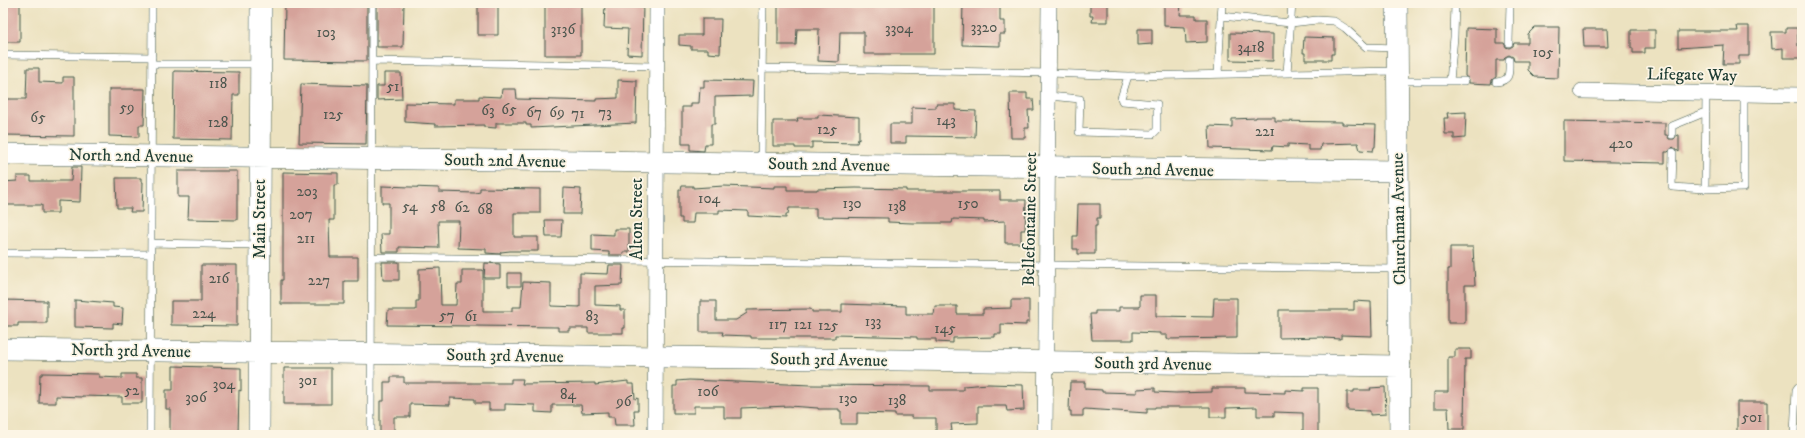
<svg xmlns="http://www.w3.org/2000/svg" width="1805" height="438" font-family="'IM FELL DW Pica',serif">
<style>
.building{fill:#d5a29a}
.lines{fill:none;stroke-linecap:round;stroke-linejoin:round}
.lane-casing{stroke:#3e5649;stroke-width:8}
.street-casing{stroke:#3e5649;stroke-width:16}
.secondary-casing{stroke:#3e5649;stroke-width:22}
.lane{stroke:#fff;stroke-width:7}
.street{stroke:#fff;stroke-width:15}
.secondary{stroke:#fff;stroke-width:21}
.labels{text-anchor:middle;stroke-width:3.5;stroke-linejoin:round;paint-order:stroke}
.number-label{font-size:15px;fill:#4c564e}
.street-label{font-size:17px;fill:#1f3d34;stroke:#fcf5e5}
</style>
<rect width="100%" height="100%" fill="#fcf5e5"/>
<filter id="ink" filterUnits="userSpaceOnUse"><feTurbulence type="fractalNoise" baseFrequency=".025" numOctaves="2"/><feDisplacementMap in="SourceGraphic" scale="8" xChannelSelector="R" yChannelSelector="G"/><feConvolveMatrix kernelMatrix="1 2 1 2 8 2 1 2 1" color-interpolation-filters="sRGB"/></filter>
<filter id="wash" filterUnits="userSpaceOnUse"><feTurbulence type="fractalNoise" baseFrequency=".012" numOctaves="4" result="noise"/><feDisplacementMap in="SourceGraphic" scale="16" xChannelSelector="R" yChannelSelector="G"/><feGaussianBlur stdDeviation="0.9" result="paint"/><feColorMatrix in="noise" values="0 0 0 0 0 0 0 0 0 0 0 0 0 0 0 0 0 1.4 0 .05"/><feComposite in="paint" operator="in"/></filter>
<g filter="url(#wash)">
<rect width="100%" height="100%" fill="#ece2c0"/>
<g id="blocks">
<path class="building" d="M3,3H20V42H3Z
M285,3H367V61L284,60Z
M377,3H404L403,47H377Z
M478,3H498V35H478Z
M545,3H581V55H545Z
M605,3H643L642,55L627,54L628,29L604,28Z
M778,3H934V54H864V32H840L839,62L818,61L819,29H797L796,45H778Z
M963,3H1000V21H1005V34H1000V46L962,45Z
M1090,3H1108V22H1092L1093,16H1090Z
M1164,3H1181L1180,15H1196V19H1207V42L1186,43L1185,27L1164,26Z
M702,19H721L720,54L708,53V49H691V46L679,45V35H702Z
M1737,26H1749V56H1739V64H1723L1724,45L1678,48V31H1738Z
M1535,27H1559L1558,78L1535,77L1528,70V61H1514L1513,57L1509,55L1505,57L1504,60H1496V77L1492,80L1491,84L1469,83V79L1465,76L1466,28L1497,29V43H1504L1506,47L1509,48L1513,46L1514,43H1528V34Z
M1786,28H1797L1798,46L1802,45V58H1783V48L1772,49L1771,32H1786Z
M1138,29H1152V44L1138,45Z
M1583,29H1607L1608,47H1584Z
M1631,30H1655V48H1645V53H1633V48H1631Z
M1230,33L1273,34V61L1230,60Z
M1304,37L1334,38V54H1331V60H1305V53H1303Z
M27,68H39V82L63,83V77H74V136L3,135V99H26Z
M174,71L239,72V95H233L232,140L173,139Z
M384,73H401L402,99L377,100V86H384Z
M618,80L637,81L636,123L531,128V125H526V123H496V128L484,127V125L435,126V124L405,122V103L454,104V99H479V96L501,97L502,89H516L517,99L596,101V99L618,98Z
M704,80L753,81L752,96L715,97V124H711V144H705L704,151L690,150V144H682V107H691V103H699L700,87H704Z
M301,84L367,86L366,144L299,143Z
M109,89H145L144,125H139V137L109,136Z
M1010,93H1027V99H1033L1034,110H1028L1029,128H1025V138H1011Z
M936,104H955V110L976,111L975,137L906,136V143H890V124H912V107L936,108Z
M1466,112L1465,138L1454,139V134H1445L1444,118H1448L1447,113Z
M818,115L859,117V140L858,139L857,143L812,142V148H795V146H773V121H798L797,118H818Z
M1256,117H1275V121L1342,122V124L1376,125L1375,147H1374L1373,151L1360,150L1358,143L1321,144L1320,150H1308V145L1288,144V147L1273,146L1272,150L1210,148L1209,126L1232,127V119L1256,118Z
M1564,121L1665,123V135H1667L1669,139H1674L1677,135H1679V152L1673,147L1668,152H1665V163L1564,161Z
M72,167H81L80,202L58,201V213H42V205H3V182L17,181V176H31V181H71Z
M178,171H237V220L188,219L189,197H178Z
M283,172L338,173V185H334V220H329L330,257H358V281H344V304H281V280H283Z
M116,178H141V182H143L142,212H130L131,208H117Z
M382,186L439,188V192L475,193L480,192V188L540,189V213H514V237H538V251H510L501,252L500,254L486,253V249L458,248L459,221H438L439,248L399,247V252H382L381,234H389V203H382Z
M682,186H693V188L724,186L774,188V186H787V190H817V189L856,188L906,189V191H1000V200H1026L1025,230H1021V243H1005V221L984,222V220L953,219L952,223H912L888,222V218L816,217V208H789L788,214H786V218L748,216V211L719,210V213H694L693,223H682V218H679V190H681Z
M564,188L581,189L580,214H563Z
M1078,204H1100V218H1097V226H1095V254H1078V249H1073V236H1077Z
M545,220H562L561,237H546Z
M614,229H629V252H623V255H609V252L592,251V234L614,235Z
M1450,247H1473L1475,285H1465V323H1448V269H1450Z
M382,262H399V280H383Z
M485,263L500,264V278H484Z
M201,265H237V326L171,325V301H201Z
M609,265H623L622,285L595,286V305L620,306V310H625V328H623V333H588V328H569V331H558V327L387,325L388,310H416V301H419V269L440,268L441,305H456L457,284H462V270H483V311H512V307H521L523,282L551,283V306L580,307V273L608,274Z
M508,273H521V286H508Z
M1140,295H1156V316L1213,317L1214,298H1237V338L1167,339V335H1160V333L1133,332V340H1092L1090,314H1095V311H1119V307H1140Z
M3,300L47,301V323H18V326H6V321H3Z
M75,300L113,303V307L123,308L122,324L113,323V328L75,327Z
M1011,300H1029V322H1026V325L1001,324V334H995V337L953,338V343L936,342V339H917V337L835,335V338H751V336L722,335L723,332H700V301H716V320H736L747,313V310L810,309L812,310V312H842V304L906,306V314H934L935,306H957V314H983V309L1011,308Z
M1354,301L1371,302L1372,336L1341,335V339L1324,338V337L1279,338V310H1354Z
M1455,349H1471V359H1465L1464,429H1449L1448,408H1434V392H1448V357H1455Z
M173,366L241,368V391L239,390L238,435H170V409H166V390H173Z
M284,368H331V404H284Z
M42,373L99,374V377L122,378V374H136V378H142V403H122V397L82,396V397L56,396V403H39L40,375H42Z
M391,377H404V383H511V379H523L522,384L595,383V385L628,381V384H634L635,399L638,398V410H634L635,425H615L614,417H608V412L582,413L581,405H552V413L535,412V405L505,404V410H489V403H475V399L450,398V405L410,404V417H394V435H380V401H384V382H391Z
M689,380L811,385L930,386V390H963V386L988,384L1023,385L1024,410L1007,411L1006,406H978V423L951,424L952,431L936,432V418H912V416H895V414L857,413V424H841V411H839V409H818V408L789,406L741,408V418H724V406H694V413H673V386H677V381Z
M1070,382H1085V389L1102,390V392L1137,393V389L1155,388V392L1176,393L1212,392V388H1245V392L1285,393V390L1304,391V388H1318V435H1303V413L1274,412V416H1257V407L1226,408V417H1210V407H1155V408H1147V413L1085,409L1083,410V416H1071V411H1069Z
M1385,387L1386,414L1370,415V411L1347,410V392H1354V390H1371L1370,388Z
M1737,402H1767V433L1737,432Z"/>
</g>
</g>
<g filter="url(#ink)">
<use href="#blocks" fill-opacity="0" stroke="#3e5649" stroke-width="1"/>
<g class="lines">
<g class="lane-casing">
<path id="lane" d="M1221,16L1291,23L1317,20L1334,21L1345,28L1366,47L1396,48
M1509,43L1510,3
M3,55L152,57
M372,61L656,66
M152,64H258
M762,68L1049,73L1128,76L1396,71
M1287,73L1292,3
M1218,74L1222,3
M1399,81H1450L1454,37L1455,3
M1450,81H1465
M1496,82C1511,81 1509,73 1509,60
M1706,93L1705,189L1744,188V94
M1049,96L1080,99L1079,132L1153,134L1157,130V104L1122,101L1121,98L1128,76
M1672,135V126L1706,112
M1673,152L1672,187L1705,189
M761,161L763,3
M151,243L257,245
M3,253L151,254
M371,257L1397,269
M150,435L152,3
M371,435L372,3
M1794,435L1796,390L1798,387H1802"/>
</g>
<g class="street-casing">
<path id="street" d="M1582,91L1802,95
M655,435L657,3
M1045,435L1049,3"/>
</g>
<g class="secondary-casing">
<path id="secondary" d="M1397,3L1400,435
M3,154L1398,171
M3,349L1400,366
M259,435L261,3"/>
</g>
<use href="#lane" class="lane"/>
<use href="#street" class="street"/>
<use href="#secondary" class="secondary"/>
</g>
</g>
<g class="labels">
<g class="number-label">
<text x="984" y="32">3320</text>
<text x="899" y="33">3304</text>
<text x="563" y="34">3136</text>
<text x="326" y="37">103</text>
<text x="1251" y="52">3418</text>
<text x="1543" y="57">105</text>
<text x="218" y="88">118</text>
<text x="393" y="91">51</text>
<text x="127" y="112">59</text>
<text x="509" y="114">65</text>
<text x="488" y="115">63</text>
<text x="534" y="117">67</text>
<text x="557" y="117">69</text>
<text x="605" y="117">73</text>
<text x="578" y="118">71</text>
<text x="333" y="119">125</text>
<text x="38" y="122">65</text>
<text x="946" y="125">143</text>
<text x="218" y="127">128</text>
<text x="827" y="134">125</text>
<text x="1265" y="136">221</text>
<text x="1621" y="148">420</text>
<text x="307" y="196">203</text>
<text x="709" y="203">104</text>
<text x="852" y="208">130</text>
<text x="968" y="208">150</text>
<text x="410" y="211">54</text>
<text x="438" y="211">58</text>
<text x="897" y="211">138</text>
<text x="462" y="212">62</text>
<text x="485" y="214">68</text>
<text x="301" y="219">207</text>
<text x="306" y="243">211</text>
<text x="219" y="283">216</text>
<text x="319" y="285">227</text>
<text x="204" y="318">224</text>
<text x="447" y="320">57</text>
<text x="471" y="321">61</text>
<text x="592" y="321">83</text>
<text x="873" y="326">133</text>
<text x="778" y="329">117</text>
<text x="803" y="329">121</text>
<text x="828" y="330">125</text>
<text x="945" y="333">145</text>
<text x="308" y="385">301</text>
<text x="224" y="389">304</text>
<text x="132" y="395">52</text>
<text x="708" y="396">106</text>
<text x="568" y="399">84</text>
<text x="196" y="402">306</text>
<text x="848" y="403">130</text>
<text x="897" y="405">138</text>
<text x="624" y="406">96</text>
<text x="1752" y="422">501</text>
</g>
<g class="street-label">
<text transform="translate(1692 74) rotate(1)" y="6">Lifegate Way</text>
<text transform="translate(131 155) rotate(1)" y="6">North 2nd Avenue</text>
<text transform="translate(505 160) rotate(1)" y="6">South 2nd Avenue</text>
<text transform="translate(829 164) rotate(1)" y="6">South 2nd Avenue</text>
<text transform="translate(1153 169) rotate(1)" y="6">South 2nd Avenue</text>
<text transform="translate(259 219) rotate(-90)" y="6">Main Street</text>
<text transform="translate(636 219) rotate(-90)" y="6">Alton Street</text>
<text transform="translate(1029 219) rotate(-89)" y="6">Bellefontaine Street</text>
<text transform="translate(1398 219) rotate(-91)" y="6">Churchman Avenue</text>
<text transform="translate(131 350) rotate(1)" y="6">North 3rd Avenue</text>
<text transform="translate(505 355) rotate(1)" y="6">South 3rd Avenue</text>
<text transform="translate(829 359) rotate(1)" y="6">South 3rd Avenue</text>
<text transform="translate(1153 363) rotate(1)" y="6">South 3rd Avenue</text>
</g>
</g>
<rect width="1805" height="438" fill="none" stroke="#fcf5e5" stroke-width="16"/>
</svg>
